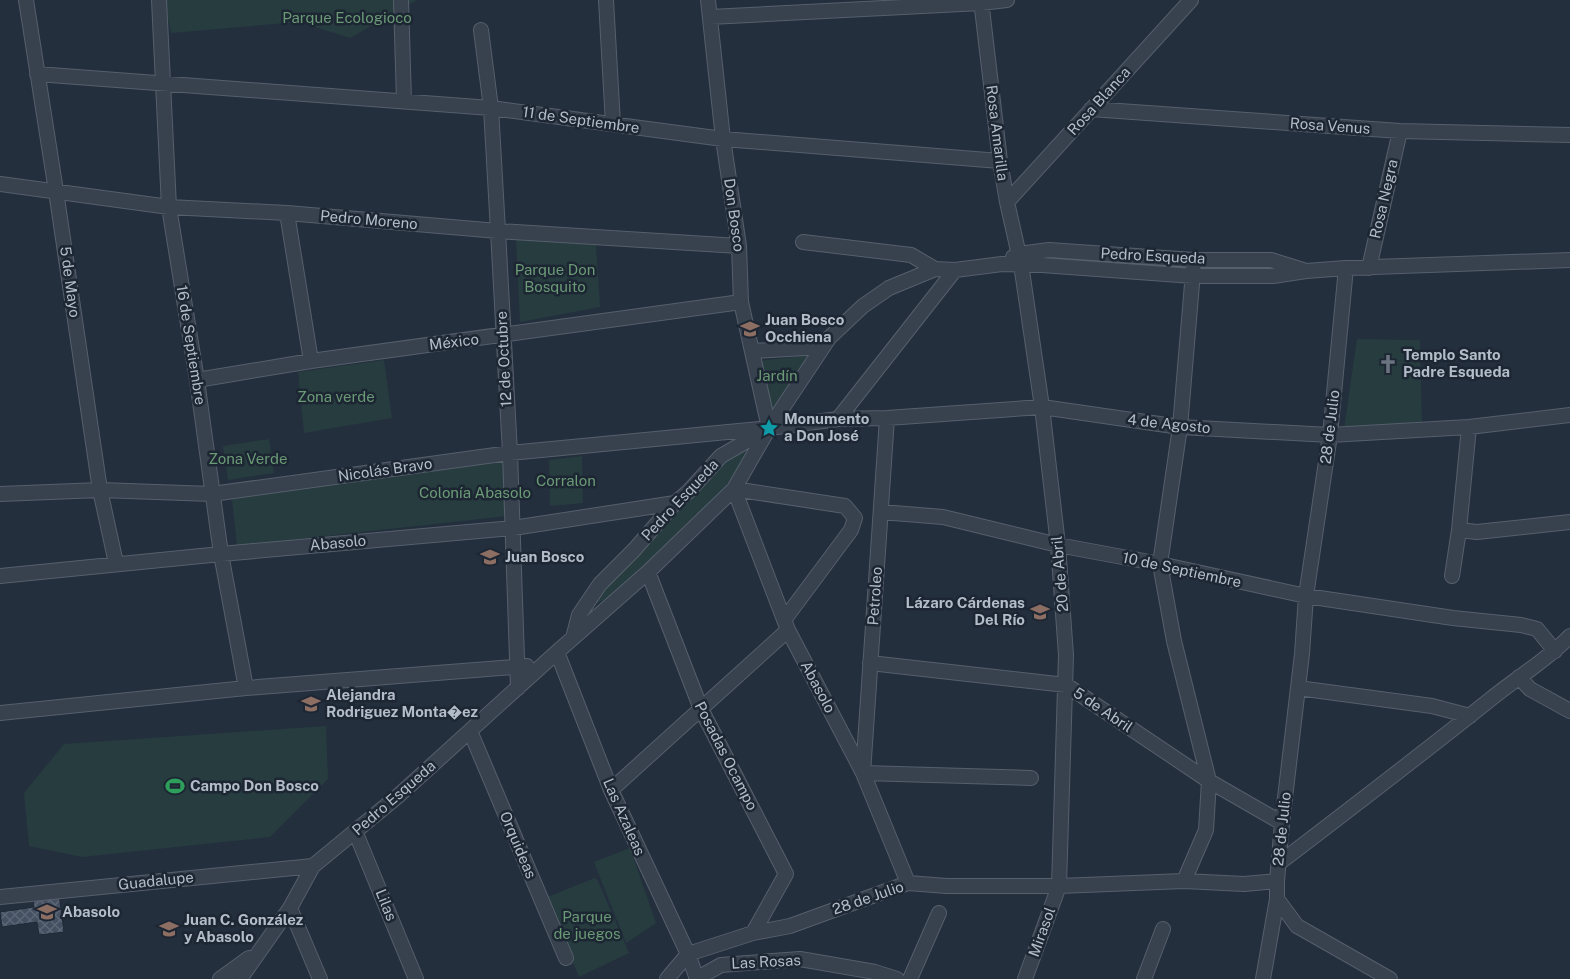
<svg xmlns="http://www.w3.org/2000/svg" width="1570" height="979" font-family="'Public Sans',sans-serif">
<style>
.green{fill:#263c3f}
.building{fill:url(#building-cross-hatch);stroke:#1f2835}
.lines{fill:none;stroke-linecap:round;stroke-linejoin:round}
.minor-casing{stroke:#565f6c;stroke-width:16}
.minor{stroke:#38414e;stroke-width:14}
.labels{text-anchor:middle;stroke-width:5;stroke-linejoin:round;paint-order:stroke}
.park-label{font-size:15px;fill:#6b9a76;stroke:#1d2633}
.street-label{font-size:15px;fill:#b4bcc9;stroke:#1d2633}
.poi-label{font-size:15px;font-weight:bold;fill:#b4bcc9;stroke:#1d2633;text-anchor:start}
</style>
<defs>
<pattern id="building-cross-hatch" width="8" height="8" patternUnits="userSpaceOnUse" patternTransform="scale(1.25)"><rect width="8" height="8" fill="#455162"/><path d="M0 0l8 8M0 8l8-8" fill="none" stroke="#5d6877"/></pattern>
</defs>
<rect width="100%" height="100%" fill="#242f3e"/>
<path class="green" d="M164,0H417L350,38L299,22L171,33Z
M516,239L596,245L600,307L520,322Z
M1357,339L1420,340L1422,427L1344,429Z
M811,355L772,414L758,361Z
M384,360L392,418L304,433L298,372Z
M269,439L274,473L228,480L223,446Z
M756,442L727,491L611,597L590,606L723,459Z
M582,456L583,503L550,506L549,460Z
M506,461L507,516L237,546L232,499Z
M326,726L328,779L270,837L82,857L29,846L24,793L64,744Z
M630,848L656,923L626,943L594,862Z
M595,878L598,881L629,953L579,977L545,898Z"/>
<path class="building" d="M59,894L64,932L39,935L37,922L2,927L0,912L34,907L33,898Z"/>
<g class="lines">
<g class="minor-casing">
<path id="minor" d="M26,0L56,191L100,490L116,563
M159,0L169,207L197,380L221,554L246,688
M401,0L404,101
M606,0L613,124
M708,0L723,139L739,246L741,302L769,428
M981,0L1000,161L1007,202L1021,264L1042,407L1058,545L1066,655L1059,886L1025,979
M710,17L981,3L1007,0
M481,30L491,108L498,231L510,453L518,688
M37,74L491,108L723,139L1000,161
M1091,109L1400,131L1570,135
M0,184L169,207L287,213L498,231L739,246
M1007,202L1191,0
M287,213L311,361
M803,242L911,255L935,269
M1013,257L1019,254L1049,250L1194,260H1271L1303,270
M1369,268L1400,131
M752,351L823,347
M197,380L311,361L741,302
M887,418L863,773L1031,778
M838,419L955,270
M0,494L100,490L212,494L510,453L769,428L838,419L887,418L1042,407L1180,427L1330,435L1469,427L1570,415
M881,512L943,517L1058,545L1160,564L1306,596L1453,618L1521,625L1537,629L1555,651
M1459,530L1477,532L1570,522
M648,572L701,709L786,874L753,933
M0,576L221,554L513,528L675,503
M1452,576L1459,530L1469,427
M784,620L851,530L855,518L845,506L734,489L788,630L863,773L908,883
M573,638L579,615L600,584L634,550L675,503L689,491L721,456L764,431
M557,652L611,790L688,954L697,979
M870,663L1066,685L1209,781L1282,823
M1519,677L1530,689L1570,711
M1298,688L1432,706L1470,716
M0,713L246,688L527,666
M470,731L566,958
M611,790L788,630
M355,831L416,979
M1278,864C1350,809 1422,754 1492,698C1518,677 1547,660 1570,636
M1184,881L1206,830L1209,781L1174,641L1160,564L1180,427L1194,260
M1277,881V899L1297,926L1390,979
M0,897L313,866
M290,908L320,979
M220,979L249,958
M240,979L290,908L313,866L398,796L557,652L648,572L734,489L769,428L829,338L863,306L889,288L935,269L955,270L1002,264L1042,265L1193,276H1273L1306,271L1346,268L1570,260
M667,979L688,954L753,933L790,926L908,883L947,886H1059L1184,881L1244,884L1277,881L1282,823L1302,654L1306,596L1330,435L1346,268
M696,979L721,965L800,959L875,972L897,979
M910,979L939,913
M1144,979L1163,929
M1263,979L1277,899"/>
</g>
<use href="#minor" class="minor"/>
</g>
<defs>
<g id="university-bare" transform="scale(1.5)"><path d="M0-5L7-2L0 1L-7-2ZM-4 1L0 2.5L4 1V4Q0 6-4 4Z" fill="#8d6e63" stroke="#1d2633" stroke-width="2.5" paint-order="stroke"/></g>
<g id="church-bare" transform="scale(1.5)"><path d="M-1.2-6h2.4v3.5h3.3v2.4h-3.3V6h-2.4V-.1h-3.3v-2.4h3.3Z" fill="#6b7280" stroke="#1d2633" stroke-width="2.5" paint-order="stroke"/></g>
<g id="sight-bare" transform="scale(1.5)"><path d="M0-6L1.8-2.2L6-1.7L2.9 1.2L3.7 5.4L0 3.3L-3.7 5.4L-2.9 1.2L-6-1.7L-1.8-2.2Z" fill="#0f9aa8" stroke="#1d2633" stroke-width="2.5" paint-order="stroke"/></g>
<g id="school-bare" transform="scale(1.5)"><path d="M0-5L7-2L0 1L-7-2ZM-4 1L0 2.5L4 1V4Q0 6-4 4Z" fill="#8d6e63" stroke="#1d2633" stroke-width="2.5" paint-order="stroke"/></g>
<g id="stadium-bare" transform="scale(1.5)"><path d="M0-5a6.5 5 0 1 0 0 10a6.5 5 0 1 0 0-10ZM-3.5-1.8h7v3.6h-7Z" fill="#2e9e5b" stroke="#1d2633" stroke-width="2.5" paint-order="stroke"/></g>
</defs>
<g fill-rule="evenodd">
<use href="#university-bare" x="750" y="329"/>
<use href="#church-bare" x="1388" y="364"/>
<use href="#sight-bare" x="769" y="428"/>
<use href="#school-bare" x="490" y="557"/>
<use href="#school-bare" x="1040" y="612"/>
<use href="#school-bare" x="311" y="704"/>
<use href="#stadium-bare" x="175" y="786"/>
<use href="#university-bare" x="47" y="912"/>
<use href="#school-bare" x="169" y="929"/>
</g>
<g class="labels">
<g class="park-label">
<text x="347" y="23">Parque Ecologioco</text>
<text x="555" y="275">Parque Don<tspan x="555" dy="17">Bosquito</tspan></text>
<text x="777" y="381">Jardín</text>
<text x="336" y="402">Zona verde</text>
<text x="248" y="464">Zona Verde</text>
<text x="566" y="486">Corralon</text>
<text x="475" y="498">Colonía Abasolo</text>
<text x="587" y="922">Parque<tspan x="587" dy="17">de juegos</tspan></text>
</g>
<g class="street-label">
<text transform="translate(1099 101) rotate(-48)" y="5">Rosa Blanca</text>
<text transform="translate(581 120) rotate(8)" y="5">11 de Septiembre</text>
<text transform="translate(1330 126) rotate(4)" y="5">Rosa Venus</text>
<text transform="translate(997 133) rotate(83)" y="5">Rosa Amarilla</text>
<text transform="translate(1384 199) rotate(-77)" y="5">Rosa Negra</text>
<text transform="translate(734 215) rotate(82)" y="5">Don Bosco</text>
<text transform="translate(369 220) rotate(5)" y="5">Pedro Moreno</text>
<text transform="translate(1153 256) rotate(3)" y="5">Pedro Esqueda</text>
<text transform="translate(70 282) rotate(82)" y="5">5 de Mayo</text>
<text transform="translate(454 342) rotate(-7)" y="5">México</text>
<text transform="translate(191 345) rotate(81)" y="5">16 de Septiembre</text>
<text transform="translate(504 359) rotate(-93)" y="5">12 de Octubre</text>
<text transform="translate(1169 424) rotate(6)" y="5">4 de Agosto</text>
<text transform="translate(1330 427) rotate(-83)" y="5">28 de Julio</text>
<text transform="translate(385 470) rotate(-8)" y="5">Nicolás Bravo</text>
<text transform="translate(680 500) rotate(-47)" y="5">Pedro Esqueda</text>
<text transform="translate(338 543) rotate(-5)" y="5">Abasolo</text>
<text transform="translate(1182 570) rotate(12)" y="5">10 de Septiembre</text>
<text transform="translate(1060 574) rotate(-95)" y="5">20 de Abril</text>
<text transform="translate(875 596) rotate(-86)" y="5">Petroleo</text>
<text transform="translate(818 687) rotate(62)" y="5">Abasolo</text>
<text transform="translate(1103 710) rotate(34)" y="5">5 de Abril</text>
<text transform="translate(726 756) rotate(63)" y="5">Posadas Ocampo</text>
<text transform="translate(394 798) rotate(-41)" y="5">Pedro Esqueda</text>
<text transform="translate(624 817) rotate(66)" y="5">Las Azaleas</text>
<text transform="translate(1282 829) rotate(-84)" y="5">28 de Julio</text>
<text transform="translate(518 845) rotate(67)" y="5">Orquideas</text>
<text transform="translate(156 881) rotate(-6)" y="5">Guadalupe</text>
<text transform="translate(868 898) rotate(-19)" y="5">28 de Julio</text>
<text transform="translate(386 905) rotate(68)" y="5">Lilas</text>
<text transform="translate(1042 932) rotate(-70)" y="5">Mirasol</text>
<text transform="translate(766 962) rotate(-3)" y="5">Las Rosas</text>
</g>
<g class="poi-label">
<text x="765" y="325">Juan Bosco<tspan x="765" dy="17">Occhiena</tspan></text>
<text x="1403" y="360">Templo Santo<tspan x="1403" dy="17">Padre Esqueda</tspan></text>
<text x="784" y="424">Monumento<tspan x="784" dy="17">a Don José</tspan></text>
<text x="505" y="562">Juan Bosco</text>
<text x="1025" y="608" text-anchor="end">Lázaro Cárdenas<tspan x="1025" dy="17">Del Río</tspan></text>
<text x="326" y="700">Alejandra<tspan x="326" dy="17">Rodriguez Monta�ez</tspan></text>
<text x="190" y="791">Campo Don Bosco</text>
<text x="62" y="917">Abasolo</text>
<text x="184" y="925">Juan C. González<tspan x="184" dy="17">y Abasolo</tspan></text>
</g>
</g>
</svg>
